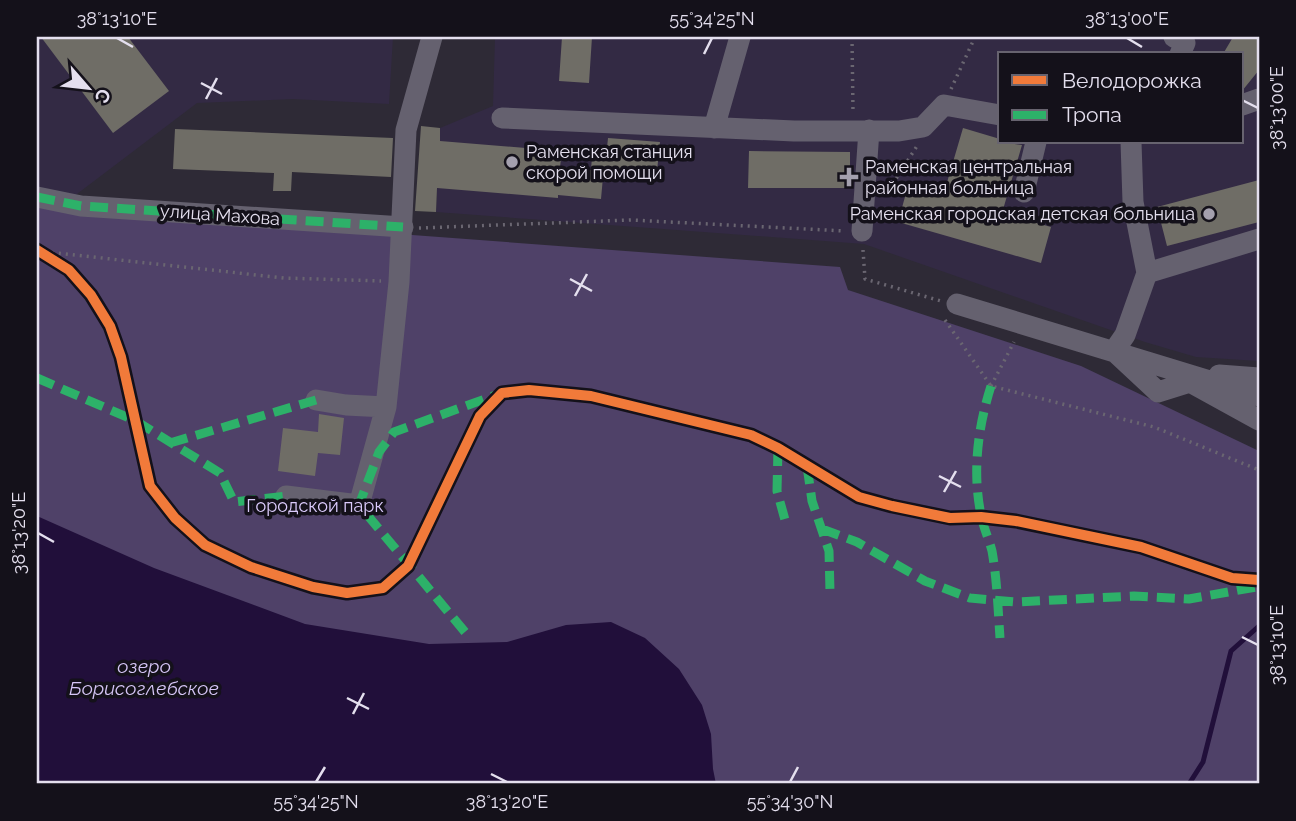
<svg xmlns="http://www.w3.org/2000/svg" width="1296" height="821" font-family="Raleway,sans-serif">
<style>
.built{fill:#332a44;fill-rule:evenodd}
.green{fill:#4f4168}
.water{fill:#210f3a}
.lines{fill:none;stroke-linecap:round;stroke-linejoin:round}
.stream{stroke:#210f3a;stroke-width:5}
.building{fill:#6f6d66}
.path{stroke:#6a6671;stroke-width:3.5;stroke-dasharray:2 5;stroke-linecap:butt}
.minor{stroke:#65616f;stroke-width:21}
.quiet{stroke:#2db169;stroke-width:9;stroke-dasharray:18 9;stroke-linecap:butt}
.cycleway-casing{stroke:#14111a;stroke-width:15}
.cycleway{stroke:#f17a3a;stroke-width:10}
.ticks{fill:none;stroke:#e4dfee;stroke-width:2.5}
.poi-dot{fill:#a4a0ae;stroke:#14111a;stroke-width:2.5}
.labels{text-anchor:middle;stroke-width:7;stroke-linejoin:round;paint-order:stroke}
.poi-label{font-size:18px;fill:#e4dfee;stroke:#14111a;text-anchor:start}
.street-label{font-size:18px;fill:#e4dfee;stroke:#14111a}
.park-label{font-size:18px;fill:#dbcbfc;stroke:#14111a}
.water-label{font-size:19px;font-style:italic;fill:#d5c5f6;stroke:#14111a}
.neatline{fill:none;stroke:#e4dfee;stroke-width:2.5}
.ticks-label{font-size:18px;text-anchor:middle;fill:#e4dfee}
</style>
<rect width="100%" height="100%" fill="#2e2a36"/>
<path class="built" d="M37,37H393L389,104L293,99L197,103L73,197L37,190Z
M495,37H1259V361L1196,357L1145,342L864,244L436,212L440,128L493,106ZM1000,54H1242V142H1000Z"/>
<path class="green" d="M37,207L840,267L848,290L1081,366L1259,451V784H37Z"/>
<path class="water" d="M37,516L154,568L305,624L429,644L507,642L566,625L611,622L645,638L679,669L702,705L711,734L713,769L716,784H37Z"/>
<g class="lines">
<path class="stream" d="M1189,784L1203,762L1231,651L1259,626"/>
</g>
<path class="building" d="M41,37H128L169,91L113,133Z
M562,37H592L589,83L559,81Z
M1233,37H1259V70L1242,91V54H1223Z
M421,126L440,128V141L562,151L560,167L591,170L592,157L606,158L608,138L660,142L656,181L603,177L601,199L558,195V198L437,188L436,212L415,211Z
M963,128L1000,139V142L1022,145L1002,213L1051,227L1041,263L898,222L908,186L943,196Z
M175,129L393,138L391,177L292,172L291,191H273L274,173L173,169Z
M749,151L850,152V188H748Z
M1259,180V222L1167,246L1157,207Z
M319,414L344,418L340,455L318,453L315,476L278,471L283,428L318,432Z"/>
<g class="lines">
<path class="path" d="M852,37L853,112
M951,89L975,37
M885,196L917,146
M419,228L631,220L845,231
M863,250L865,279L941,301
M38,251L284,278L381,281
M945,320L991,386L1154,427L1259,470
M991,386L1014,342"/>
<path class="minor" d="M1174,37L1185,43L1180,54
M1242,105L1259,99
M502,118L794,131H899L923,127L944,105L1000,115
M714,128L740,37
M1131,142L1133,202L1147,273L1125,335L1114,351L1158,392L1190,382L1259,420
M1024,192L1036,142
M37,197L81,206L403,227
M862,231L869,130
M1147,273L1259,239
M957,304L1259,396
M1219,375L1259,378
M316,400L346,405L386,407
M286,496L359,505L386,407L399,282L406,130L432,37"/>
<path class="quiet" d="M37,197L81,206L403,227
M37,378L136,421L220,473L234,502L286,496
M991,386C978,427 972,471 981,515C983,527 989,539 992,551C997,579 998,609 1000,638
M170,443L316,400
M778,448L777,491L787,527
M807,466L812,501L829,551L830,592
M822,529L857,542L925,581L970,598L1016,602L1134,596L1189,599L1256,587
M465,632L359,505L379,452L394,432L496,395"/>
<g class="cycleway-casing">
<path id="cycleway" d="M37,250L69,270L91,295L110,326L121,357L150,486L175,518L205,545L251,567L313,587L347,593L383,588L408,566L480,416L502,393L529,390L591,396L751,435L778,448L859,497L892,506L950,518L981,517L1016,521L1141,547L1232,578L1259,580"/>
</g>
<use href="#cycleway" class="cycleway"/>
</g>
<path class="ticks" d="M117,38L133,47M1127,38L1142,47M704,54L712,38M201,83L222,94M206,99L217,78M1242,100L1258,108M570,279L592,291M575,296L587,274M939,476L961,487M944,492L956,471M38,533L54,542M1242,637L1258,645M347,698L369,709M353,714L364,693M491,774L507,782M316,782L325,767M790,782L798,767"/>
<g class="poi-dot">
<circle cx="512" cy="162" r="7"/>
<path d="M845.5 166.5h7v7h7v7h-7v7h-7v-7h-7v-7h7z"/>
<circle cx="1209" cy="214" r="7"/>
</g>
<g class="labels">
<g class="poi-label">
<text x="526" y="158">Раменская станция<tspan x="526" dy="21">скорой помощи</tspan></text>
<text x="865" y="173">Раменская центральная<tspan x="865" dy="21">районная больница</tspan></text>
<text x="1195" y="220" text-anchor="end">Раменская городская детская больница</text>
</g>
<g class="street-label">
<text transform="translate(220 215) rotate(4)" y="6">улица Махова</text>
</g>
<g class="park-label">
<text x="315" y="512">Городской парк</text>
</g>
<g class="water-label">
<text x="144" y="673">озеро<tspan x="144" dy="22">Борисоглебское</tspan></text>
</g>
</g>
<rect width="1296" height="821" fill="none" stroke="#14111a" stroke-width="77"/>
<rect x="998" y="52" width="245" height="91" fill="#14111a" stroke="#67636f" stroke-width="2"/>
<rect x="1012" y="75" width="35" height="10" fill="#f17a3a" stroke="#67636f" stroke-width="2"/>
<text x="1062" y="88" font-size="21" fill="#e4dfee">Велодорожка</text>
<rect x="1012" y="110" width="35" height="10" fill="#2db169" stroke="#67636f" stroke-width="2"/>
<text x="1062" y="122" font-size="21" fill="#e4dfee">Тропа</text>
<g transform="translate(88 88) rotate(118)" stroke="#14111a" stroke-width="5" paint-order="stroke">
<path d="M0-5L12 26L0 18L-12 26Z" fill="#e4dfee"/>
<text y="-10" font-size="19" font-weight="bold" text-anchor="middle" fill="#e4dfee">С</text>
</g>
<rect x="38" y="38" width="1220" height="744" class="neatline"/>
<g class="ticks-label">
<text x="117" y="25">38°13'10"E</text>
<text x="712" y="25">55°34'25"N</text>
<text x="1127" y="25">38°13'00"E</text>
<text transform="translate(1277 108) rotate(-90)" y="6">38°13'00"E</text>
<text transform="translate(19 533) rotate(-90)" y="6">38°13'20"E</text>
<text transform="translate(1277 645) rotate(-90)" y="6">38°13'10"E</text>
<text x="316" y="808">55°34'25"N</text>
<text x="507" y="808">38°13'20"E</text>
<text x="790" y="808">55°34'30"N</text>
</g>
</svg>
